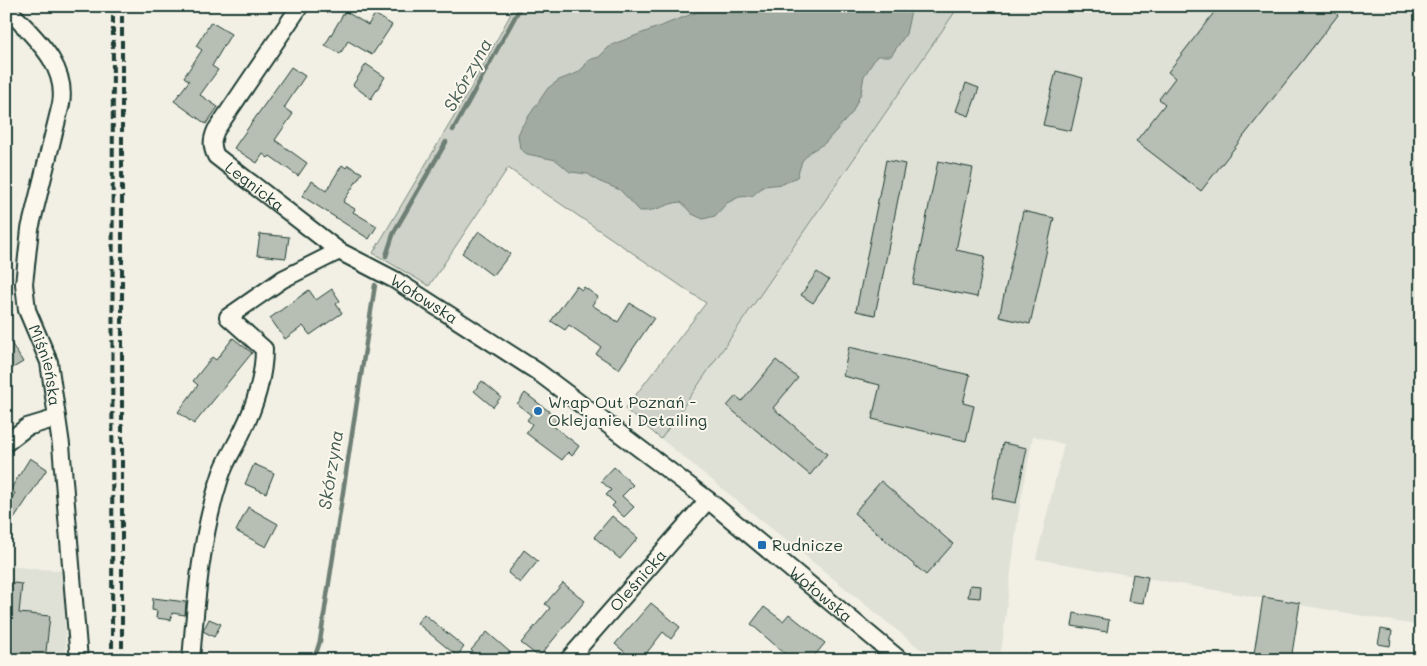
<svg xmlns="http://www.w3.org/2000/svg" width="1427" height="666" font-family="Mali,sans-serif">
<style>
.built{fill:#e0e1d6}
.green{fill:#cfd2c8;stroke:#77887e}
.water{fill:#a2aba1;stroke:#6e7f75}
.lines{fill:none;stroke-linecap:round;stroke-linejoin:round}
.stream{stroke:#6e7f75;stroke-width:4.5}
.building{fill:#b7beb3;stroke:#1f3d34}
.minor-casing{stroke:#1f3d34;stroke-width:20}
.minor{stroke:#fbf7ec;stroke-width:16}
.rail{stroke:#1f3d34;stroke-width:4;stroke-dasharray:8 4;stroke-linecap:butt}
.poi-dot{fill:#1f6fb2;stroke:#fbf7ec;stroke-width:2}
.labels{text-anchor:middle;stroke-width:4;stroke-linejoin:round;paint-order:stroke}
.street-label{font-size:16px;fill:#1f3d34;stroke:#fbf7ec}
.poi-label{font-size:16px;fill:#1f3d34;stroke:#fbf7ec;text-anchor:start}
.water-label{font-size:18px;font-style:italic;fill:#465e55;stroke:#fbf7ec}
</style>
<rect width="100%" height="100%" fill="#f2f0e5"/>
<filter id="ink" filterUnits="userSpaceOnUse"><feTurbulence type="fractalNoise" baseFrequency=".02" numOctaves="2"/><feDisplacementMap in="SourceGraphic" scale="10" xChannelSelector="R" yChannelSelector="G"/><feConvolveMatrix kernelMatrix="1 2 1 2 8 2 1 2 1" color-interpolation-filters="sRGB"/></filter>
<g filter="url(#ink)">
<path class="built" d="M959,6H1421V626L1036,559L1064,444L1033,436L1018,517L1000,660H975L920,649L661,439Z
M6,566L64,571L66,660H6Z"/>
<path class="green" d="M515,6H959L661,439L625,409L706,303L508,168L429,286L373,253L471,88Z"/>
<path class="water" d="M713,6H912L906,34L891,56H877L864,76L861,93L852,113L825,143L810,152L802,161L797,177L783,184L764,186L752,196L739,197L727,203L715,216L703,219L692,214L681,202C666,203 657,212 640,211L620,190L598,181L588,174L570,172L556,160L527,154L520,149L518,135L522,126L548,88L559,80L577,73L584,67L588,60L599,57L611,45Z"/>
<g class="lines">
<path class="stream" d="M453,130L521,6
M386,256L394,232L446,142
M314,660L320,641L375,285"/>
</g>
<path class="building" d="M1219,6H1326L1338,15L1201,191L1136,141L1165,104L1159,99L1175,78L1168,72Z
M345,11L368,25L375,14L392,25L372,55L348,41L340,54L325,45Z
M211,22L231,34L212,66L218,70L200,95L218,107L206,124L174,101L189,81L184,77L202,50L196,46Z
M366,64L385,77L371,99L353,85Z
M291,67L305,76L284,108L293,114L275,140L307,163L298,176L270,156L268,158L263,154L257,163L234,148Z
M1056,71L1083,78L1071,131L1043,125Z
M966,83L979,88L969,116L956,111Z
M886,160L905,164L875,315L856,311Z
M938,161L973,168L956,250L985,256L977,297L913,284Z
M342,165L346,168L348,165L362,173L343,202L355,209L353,212L377,226L369,239L302,196L312,181L326,191Z
M1023,211L1054,218L1030,324L999,317Z
M479,231L510,254L493,276L462,253Z
M260,234L289,237L286,258L257,255Z
M817,272L829,280L813,303L801,295Z
M576,286L582,290L584,287L598,297L592,305L618,322L630,303L654,318L619,369L596,354L601,347L569,325L565,330L551,321Z
M332,289L340,301L336,304L342,313L310,335L303,326L285,339L270,318L309,290L316,300Z
M6,335L23,362L6,372Z
M233,338L252,353L194,424L178,412L198,385L193,381L212,357L216,360Z
M849,347L970,375L963,403L974,406L966,441L872,419L880,385L843,376Z
M776,360L798,378L773,408L827,454L810,475L727,406L736,396L742,401Z
M482,381L501,397L493,407L474,391Z
M525,393L558,418L552,425L579,446L572,456L568,452L562,460L526,433L532,424L527,420L531,415L517,404Z
M1003,443L1027,448L1016,503L992,498Z
M30,458L47,469L14,519L6,514V507L15,493L10,490Z
M254,464L274,473L266,493L245,484Z
M614,467L633,485L622,496L634,507L624,517L612,506L615,503L606,495L611,490L601,481Z
M881,481L953,544L926,575L854,513Z
M248,507L278,524L266,547L236,531Z
M612,516L638,538L620,559L594,537Z
M524,550L538,561L520,583L508,573Z
M1133,574L1148,577L1143,603L1128,601Z
M6,582L22,584L19,613L50,616L45,660H6Z
M563,583L585,601L539,657L521,643L550,608L545,604Z
M970,585L981,586L980,598L968,597Z
M1263,597L1300,603L1291,660H1253Z
M153,598L186,602L185,615L172,613L171,620L156,618L157,611L152,610Z
M651,603L680,627L671,639L663,632L641,660H634L615,644Z
M764,607L783,621L789,614L825,643L811,660H792L751,624Z
M1074,613L1109,620L1107,632L1072,626Z
M424,614L464,647L457,656L417,623Z
M209,619L221,624L214,637L203,631Z
M1381,629L1392,631L1390,646L1378,644Z
M487,632L511,653L505,660H481L471,650Z"/>
<g class="lines">
<g class="minor-casing">
<g id="minor">
<path id="s1" d="M300,6L216,130C212,139 211,146 216,156L339,251L395,280L538,372L708,500L900,660"/>
<path id="s2" d="M6,7C31,35 68,63 61,104L30,229L24,284L27,310L49,362L61,445L79,660"/>
<path d="M6,443L27,427L57,418"/>
<path d="M191,660C196,600 201,536 220,478C225,461 236,446 243,430C255,406 264,376 264,349L228,317L283,279L339,251"/>
<path id="s3" d="M568,660L708,500"/>
</g>
</g>
<use href="#minor" class="minor"/>
<path class="rail" d="M112,660L113,6
M122,660V6"/>
</g>
</g>
<g class="poi-dot">
<circle cx="538" cy="411" r="5"/>
<rect x="757" y="540" width="10" height="10" rx="2.5"/>
</g>
<g class="labels">
<g class="street-label">
<text dy="6" stroke="none"><textPath href="#s1" startOffset="226">Legnicka</textPath></text>
<text dy="6" stroke="none"><textPath href="#s1" startOffset="430">Wołowska</textPath></text>
<text dy="6" stroke="none"><textPath href="#s2" startOffset="385">Miśnieńska</textPath></text>
<text dy="6" stroke="none"><textPath href="#s3" startOffset="106">Oleśnicka</textPath></text>
<text dy="6" stroke="none"><textPath href="#s1" startOffset="925">Wołowska</textPath></text>
</g>
<g class="poi-label">
<text x="548" y="408">Wrap Out Poznań -<tspan x="548" dy="18">Oklejanie i Detailing</tspan></text>
<text x="772" y="551">Rudnicze</text>
</g>
<g class="water-label">
<text transform="translate(468 75) rotate(-61)" y="6">Skórzyna</text>
<text transform="translate(331 470) rotate(-81)" y="6">Skórzyna</text>
</g>
</g>
<rect width="1427" height="666" fill="none" stroke="#fbf7ec" stroke-width="25"/>
<rect x="12" y="12" width="1402" height="641" fill="none" stroke="#1f3d34" stroke-width="2" filter="url(#ink)"/>
</svg>
